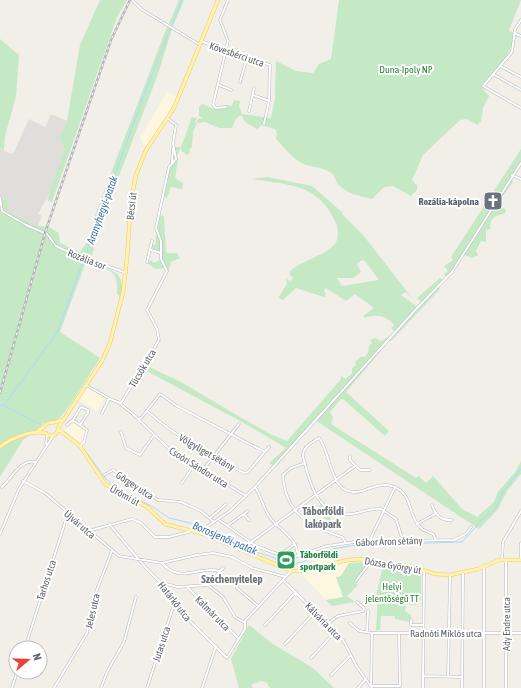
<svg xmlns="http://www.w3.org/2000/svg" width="521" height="688" font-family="'Asap Condensed',sans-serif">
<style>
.commercial{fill:#fef7e0}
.industrial{fill:#e0deda}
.green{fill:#c5e8c5;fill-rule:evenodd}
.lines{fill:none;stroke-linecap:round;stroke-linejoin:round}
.stream{stroke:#aadaff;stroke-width:1}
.minor-casing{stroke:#b5b8bc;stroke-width:3}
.major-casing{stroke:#f2c960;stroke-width:4}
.minor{stroke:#fff;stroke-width:2}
.major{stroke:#fff2af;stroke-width:3}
.rail-casing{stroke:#b6b7b8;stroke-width:2.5}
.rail{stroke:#fff;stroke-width:1;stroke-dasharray:3;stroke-linecap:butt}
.labels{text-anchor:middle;stroke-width:4;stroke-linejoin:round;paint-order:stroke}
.street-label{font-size:10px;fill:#5f6368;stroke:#fff}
.park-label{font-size:10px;fill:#348238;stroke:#fff}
.worship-label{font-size:10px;font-weight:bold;fill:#5b616d;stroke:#fff;text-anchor:end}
.leisure-label{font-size:10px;font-weight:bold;fill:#27864d;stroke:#fff;text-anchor:start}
.water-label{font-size:11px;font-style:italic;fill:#4174aa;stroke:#fff}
.neighbourhood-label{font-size:11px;font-weight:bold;fill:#70757a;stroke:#fff}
</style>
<rect width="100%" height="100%" fill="#f1efe8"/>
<path class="commercial" d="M167,92L178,97L146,150L140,138Z
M87,386L104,398L97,411L78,400Z
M72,421L87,431L81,444L64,431Z
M329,553L341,563L350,561L341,576L343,597L326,600L301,574L318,569L313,558Z"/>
<path class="industrial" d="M51,114L67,121L59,138L65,149L53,187L38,214L42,216L38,226L5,210L9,201L0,197V147L4,151L13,154L29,119L45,127Z"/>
<path class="green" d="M100,0H127L117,17L52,202L47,200L65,149L59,138L67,121L80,45Z
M179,0H184L173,26L169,23Z
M339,0H521L509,30L514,34L513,37L516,39L506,57L483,89L489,96L483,108L481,121L477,125L466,119L460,120L423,155L413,178L412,180L417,185V190L411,196L393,186L384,187L372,199C360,196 347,194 338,184C335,180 335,175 330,172C321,166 309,168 300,162C290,156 284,147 276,139L277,133L275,129L262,125L257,129L245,122L242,116H239L235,120L232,128H219L205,122L197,123L193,132L192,147L189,150L190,153L186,155L184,152H182L181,148L177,155L178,159L175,178L183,183L182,189L171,187L167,198L164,197L173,147H181L192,117L197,118L195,122L197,123L198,119L203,118L199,116V107L202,104C210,107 220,113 226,105L232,106L234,100L240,101L239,106L242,114L271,118L275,98L276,61L296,71L313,73L319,64L331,59Z
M167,27L172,29L157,77L110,199L92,255L84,267L60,332L100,358L72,402L58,420L43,423L39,428L23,440L0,477V197L9,201L6,210L38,226L49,227L59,233L60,243L80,252L86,244L98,207Z
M0,39L19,55L16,96L5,136L4,151L0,147Z
M521,149V162L509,179L513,182L502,197L499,207L506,209L505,213C497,217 492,214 490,226L491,229L486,230V242L481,241L476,251L478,255L472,258L464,255L451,273L438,286L440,289L391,341H389L396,333L391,328L394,325C386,315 376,314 365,318L363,316L374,308L355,294L346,301L326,288L324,290L326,294L324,297L296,288L283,300L278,298L287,284L286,279L291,281L293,278L289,274C292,264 322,257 333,246C339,241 339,231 336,223C319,184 290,185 253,179L267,177L312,186L343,213L342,214L363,235L412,298L406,292L401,295L419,308L423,304L417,298L440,278L442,280L446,277L444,274L448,271L444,266L453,260L451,257ZM362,260L365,261L379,280L342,286L337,278H353L361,272L357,264Z
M159,215L164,216L166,251L167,253H177L180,258L171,262L168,272L165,268L156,269L147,263L152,260L153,263L160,260V251L151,248V245H155Z
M98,265C117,272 125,275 121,297L117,294C118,279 116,268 97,268Z
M388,337L383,345L385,346L346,392L389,431L385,436L343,399H341L330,412L333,417L331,424L416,478L419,476L426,483L433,476L462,509L477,517L494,502L498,492L516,471L521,461V474L507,491L498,509L479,529L315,420L276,467L269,463L286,448L242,422L143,369L145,365L181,382L233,413L270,434L287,441L341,379V376L346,379L352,373V368L356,365L355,362L360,357H365L368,353L369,346L372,343L370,340L375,338L381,341Z
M321,504L333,512L329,521L314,512Z
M368,562L354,581L358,585L347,596L355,602L332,606L326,600L343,597L336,577L341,576L349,563Z
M383,565L405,568L407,573L421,574V600H417V605H409V600H406L405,611L411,615V622L395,619V616H381L380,630H376L378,597H376Z
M249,625L273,644L313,668L334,688H270L266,682L261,681L251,685L253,688H239L231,659Z"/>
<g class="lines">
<path class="stream" d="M3,405L41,425
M0,406L6,402L57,333L144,95L182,0
M65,432L81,445
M83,448L106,479L115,487L153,507L169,518L199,525L209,533L235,540L250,550L275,558L285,565L303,562L328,550L355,545L462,542L482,520L495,509L503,492L521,469"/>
<g class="minor-casing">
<path id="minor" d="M132,0L141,9L200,45
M521,20L515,29L512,52L483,86L521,108
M514,33L521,36
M203,42L270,65L269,101L264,124
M500,66L521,77
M493,74L521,90
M240,82L247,57
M219,85L231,90
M253,95L269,101
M226,107L216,108L213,105L228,41L220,20L228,0
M249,111L254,88
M172,162L173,148
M512,175L521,179
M0,198L2,211L26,225L47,234L56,246L62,249L126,273
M151,250L161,253
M147,262L152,241
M86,385L112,400L121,403L159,340L157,329L147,310L167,271L161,259V241L156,228L169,167L176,159L173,143L176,125L167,118
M119,403L133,414L169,449L246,496
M147,411C176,437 209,455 244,473L248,472L269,447
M102,413L109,399
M139,419L142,417L160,394L177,406L265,452
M73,420L81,407L88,410V413L80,425
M67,425L73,420L87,430L84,442L80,446
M121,432L126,448L140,455L154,435
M46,444L47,435
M350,456V460L360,470H370
M305,463L291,468L283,475C284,513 311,527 342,537L346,543
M203,470L239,424
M104,475L113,470L158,500L181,502L201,511L214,522
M23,481L45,493L119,556L162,563L197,555L213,553L232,557L252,568L286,577
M182,483L194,465
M2,487C12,478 20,459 35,462
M255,487C262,497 263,509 271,519C281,531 297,538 298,556
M432,505C435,515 441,521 452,520
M244,514L249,520
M210,518L226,504
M219,520L256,546L280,555L294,557L327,546L355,542L454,540L466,534L471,527
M109,524L146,568L161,583L186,617L227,658L245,629V621L291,571
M417,524L435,514
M227,526L248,511
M88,531L132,519L141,523L155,537H169L192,531
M199,532L230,511L255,487L418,307L452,272L521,163
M0,534L19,489L53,436
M370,540L395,487
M403,541L396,519L381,509C367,507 354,518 338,513C318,508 311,486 306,468C305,463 302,457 303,453C304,446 314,441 319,438C332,453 329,500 362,491C375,486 387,481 400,490C412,499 409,517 420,527C423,531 429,532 433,534L436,540
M250,543L355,466
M521,543V560
M280,555L295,544
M502,560L503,542L521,511
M162,563C181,585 199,565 219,571
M283,580L343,640L357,667L372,688
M356,581L371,561
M162,583L178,587L208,585L223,597L235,617L245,623
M208,585L223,568
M187,587L238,638
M237,588L258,606
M411,620V625H423
M350,623L359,631L372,633H521
M327,624L338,616L363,611L364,608L357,602
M265,625L296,592
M367,632L368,611
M285,644L315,612
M25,648L68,513
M311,658L335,632
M331,675L351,655
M424,676L462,677
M448,677L450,575
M371,685L372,633
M371,686H400L399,633
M12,688L17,672
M54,688L87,633L96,592L112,551
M101,688L107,672L124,642L136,597
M147,688L175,601
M202,688L216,646
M358,688L366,679
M423,688L424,571
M462,688L463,573
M484,688V567
M506,688V561"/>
</g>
<g class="major-casing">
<path id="major" d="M58,428L102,361L110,343L123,292L127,258L131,200L136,175L146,150L174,108L218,0
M58,429L80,446L105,484L147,507L165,524L204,534L291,571H301L348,560L361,559L408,566L436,574L450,575L478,569L499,560H521
M37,432L48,423L56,422L61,420
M45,433C50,438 57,436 58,429
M0,447C11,438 31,430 46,433"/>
</g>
<use href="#minor" class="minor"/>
<use href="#major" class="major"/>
<g class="rail-casing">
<path id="rail" d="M0,393L46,230L111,40L130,0"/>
</g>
<use href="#rail" class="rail"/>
</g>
<defs>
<g id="church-square" transform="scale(1)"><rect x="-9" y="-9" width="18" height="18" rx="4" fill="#6b7280" stroke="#fff"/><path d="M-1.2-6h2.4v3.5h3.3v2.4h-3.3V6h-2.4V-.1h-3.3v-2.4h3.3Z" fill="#fff"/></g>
<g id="stadium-square" transform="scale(1)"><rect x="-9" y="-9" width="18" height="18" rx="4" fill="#2e9e5b" stroke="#fff"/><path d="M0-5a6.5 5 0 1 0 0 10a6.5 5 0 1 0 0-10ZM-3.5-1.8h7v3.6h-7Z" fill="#fff"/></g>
</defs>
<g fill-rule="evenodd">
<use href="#church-square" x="493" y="201"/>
<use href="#stadium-square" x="286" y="560"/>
</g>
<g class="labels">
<g class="street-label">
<text transform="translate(237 54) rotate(19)" y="4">Kövesbérci utca</text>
<text transform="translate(131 206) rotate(-84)" y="4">Bécsi út</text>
<text transform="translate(87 259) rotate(21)" y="4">Rozália sor</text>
<text transform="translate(142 368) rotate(-59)" y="4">Tücsök utca</text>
<text transform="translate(207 452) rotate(30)" y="4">Völgyliget sétány</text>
<text transform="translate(199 467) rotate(32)" y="4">Csoóri Sándor utca</text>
<text transform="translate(135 485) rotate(33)" y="4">Görgey utca</text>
<text transform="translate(125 495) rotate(29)" y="4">Ürömi út</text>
<text transform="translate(80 524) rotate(41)" y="4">Újvár utca</text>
<text transform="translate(389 541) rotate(-2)" y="4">Gábor Áron sétány</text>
<text transform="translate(393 565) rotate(10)" y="4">Dózsa György út</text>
<text transform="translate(46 580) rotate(-72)" y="4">Tarhos utca</text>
<text transform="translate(175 601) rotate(52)" y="4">Határkő utca</text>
<text transform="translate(92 611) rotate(-77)" y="4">Jeles utca</text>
<text transform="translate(213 613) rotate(45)" y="4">Kalmár utca</text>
<text transform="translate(324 621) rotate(46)" y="4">Kálvária utca</text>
<text transform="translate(506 624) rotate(-90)" y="4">Ady Endre utca</text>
<text x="446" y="637">Radnóti Miklós utca</text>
<text transform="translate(161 644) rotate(-72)" y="4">Jutas utca</text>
</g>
<g class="park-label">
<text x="406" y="73">Duna-Ipoly NP</text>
<text x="392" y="590">Helyi<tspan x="392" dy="12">jelentőségű TT</tspan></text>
</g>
<g class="worship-label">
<text x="479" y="205">Rozália-kápolna</text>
</g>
<g class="leisure-label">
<text x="300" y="558">Táborföldi<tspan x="300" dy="12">sportpark</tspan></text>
</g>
<g class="water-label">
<text transform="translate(102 210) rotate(-70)" y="4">Aranyhegyi-patak</text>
<text transform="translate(225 538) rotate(23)" y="4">Borosjenői-patak</text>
</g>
<g class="neighbourhood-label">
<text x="323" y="515">Táborföldi<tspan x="323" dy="13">lakópark</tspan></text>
<text x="232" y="583">Széchenyitelep</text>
</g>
</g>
<g transform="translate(28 660) rotate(71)"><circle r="19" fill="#ffffff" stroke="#bfc1c3"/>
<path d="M0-3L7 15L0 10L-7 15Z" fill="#ea4335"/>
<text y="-6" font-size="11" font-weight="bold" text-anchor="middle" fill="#5f6368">N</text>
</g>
</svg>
